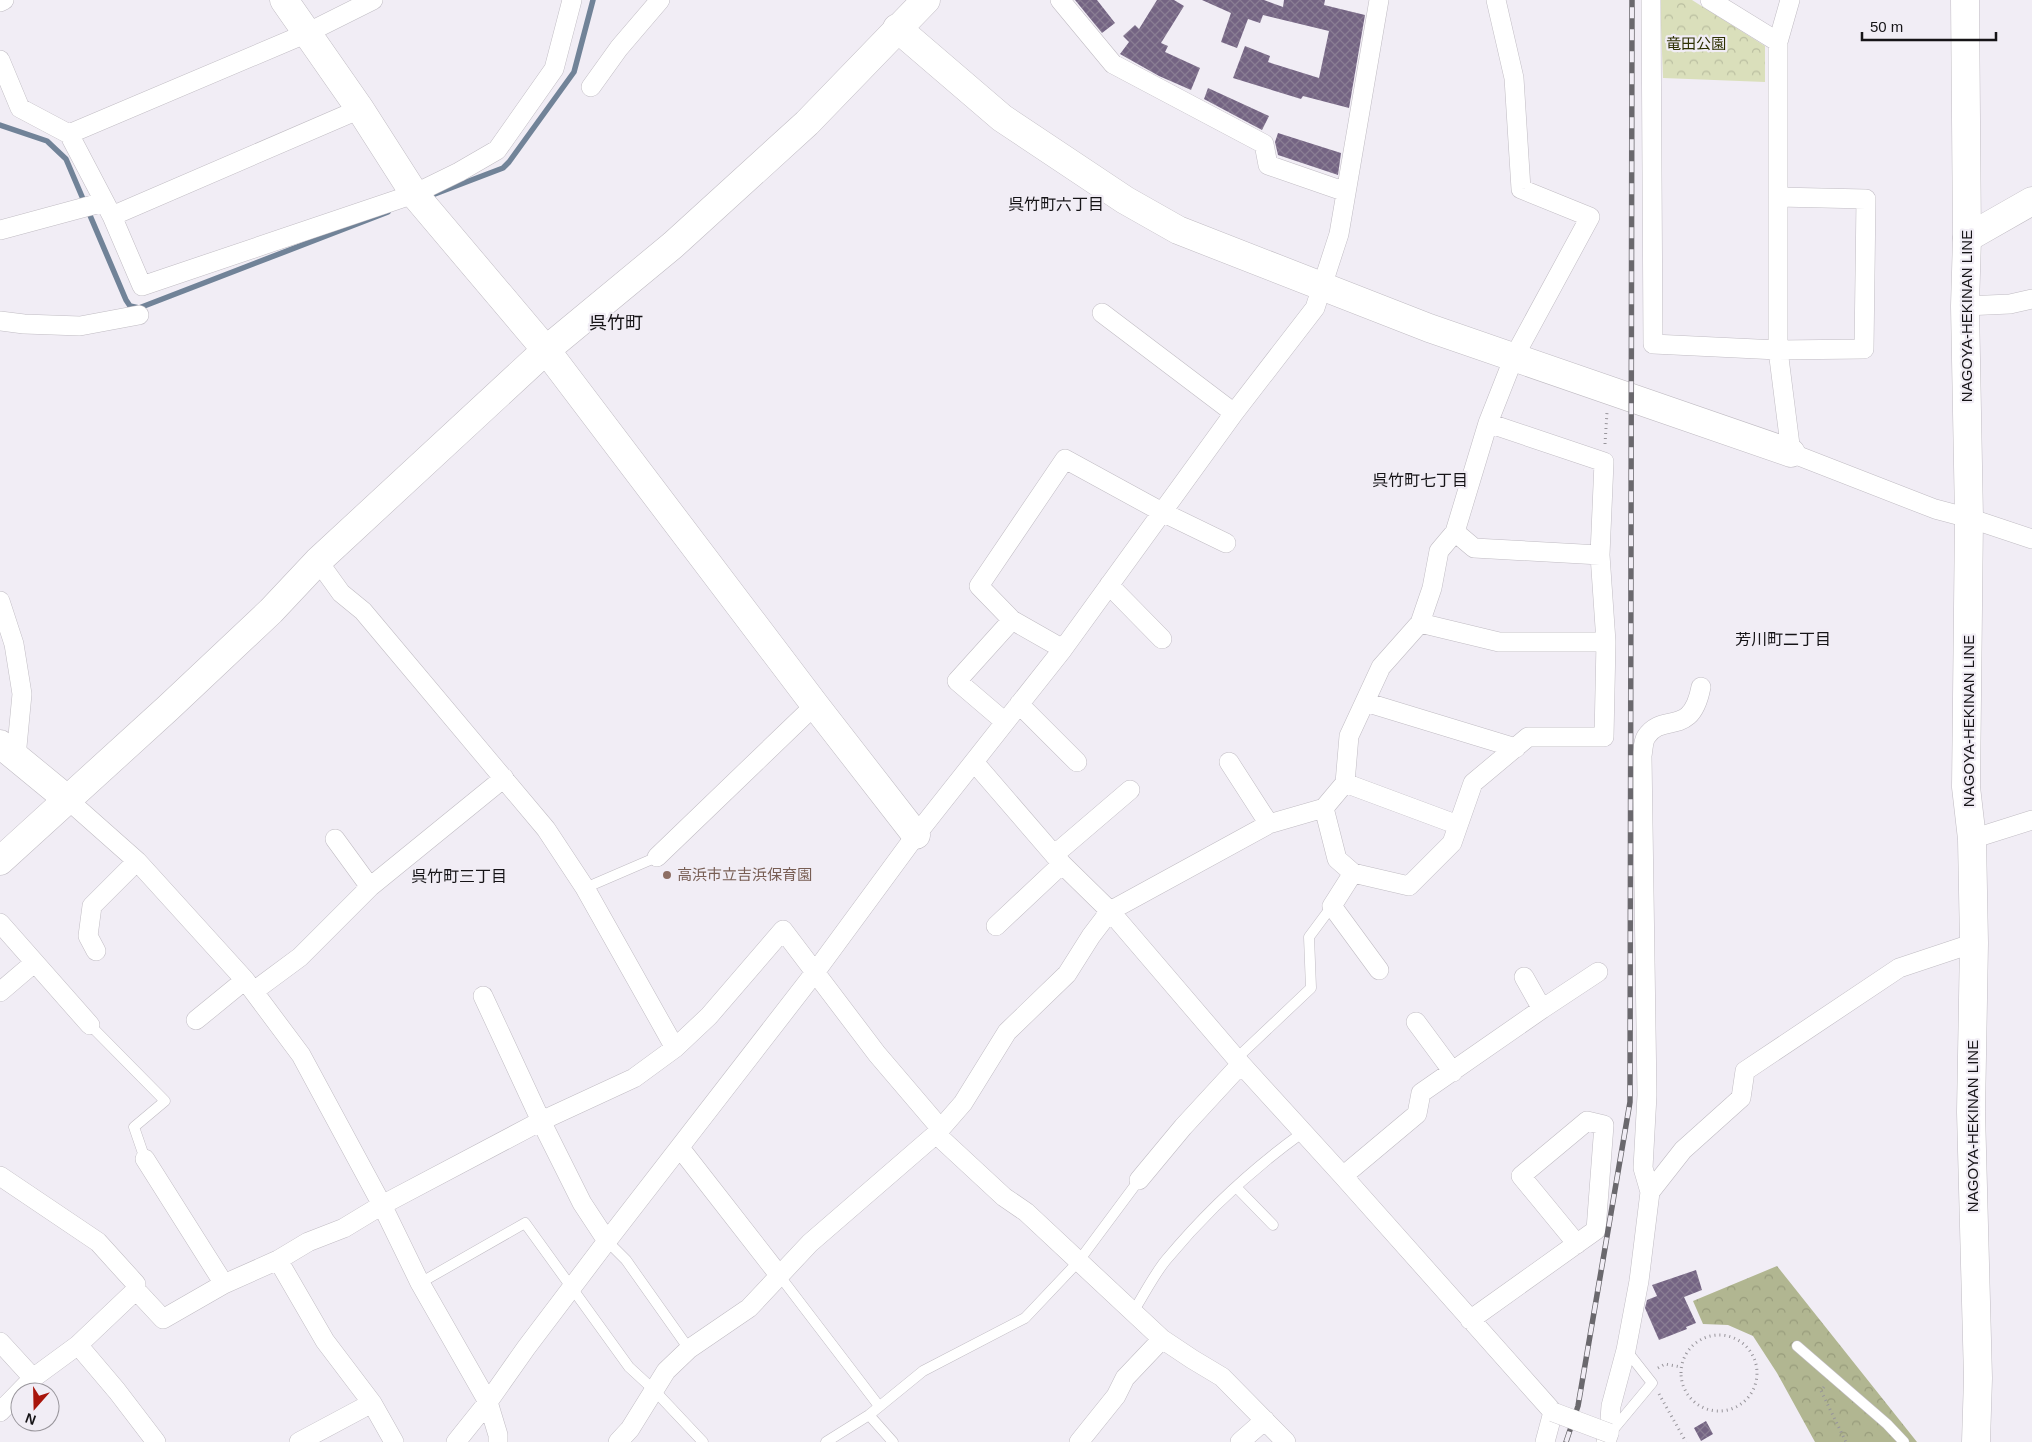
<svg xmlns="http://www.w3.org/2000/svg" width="2032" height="1442" font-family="Arial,'Noto Sans JP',sans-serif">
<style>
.forest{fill:url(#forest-crowns)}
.park{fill:url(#park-crowns)}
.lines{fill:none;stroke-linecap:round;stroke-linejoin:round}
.stream{stroke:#718398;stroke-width:5.5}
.building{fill:url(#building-cross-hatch)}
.lane-casing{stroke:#c0bcc3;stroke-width:11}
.street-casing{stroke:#c0bcc3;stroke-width:20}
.secondary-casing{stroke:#c0bcc3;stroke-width:29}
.primary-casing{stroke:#c0bcc3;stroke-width:29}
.highway-casing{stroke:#c0bcc3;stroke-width:29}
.path{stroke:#98959b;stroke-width:3;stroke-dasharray:1 4;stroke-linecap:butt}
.lane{stroke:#fff;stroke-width:10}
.street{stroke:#fff;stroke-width:19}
.secondary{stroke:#fff;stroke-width:28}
.primary{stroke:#fff;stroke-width:28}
.highway{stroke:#fff;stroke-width:28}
.rail-casing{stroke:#6a686d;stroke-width:5.5}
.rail{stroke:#f1edf5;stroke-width:4;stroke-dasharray:11;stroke-linecap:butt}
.street-bridge-casing{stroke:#c0bcc3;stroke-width:20;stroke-linecap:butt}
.street-bridge{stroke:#fff;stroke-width:19}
.education-dot{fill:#8d6e63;stroke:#f1edf5;stroke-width:2}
.labels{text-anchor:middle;stroke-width:4.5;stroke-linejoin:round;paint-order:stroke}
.park-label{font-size:15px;fill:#2e3102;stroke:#f1edf5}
.street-label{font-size:15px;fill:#161417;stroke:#f1edf5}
.education-label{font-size:15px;fill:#785e54;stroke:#f1edf5;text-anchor:start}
.neighbourhood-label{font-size:16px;fill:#161417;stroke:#f1edf5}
.quarter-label{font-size:18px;fill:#161417;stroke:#f1edf5}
</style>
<defs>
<pattern id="forest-crowns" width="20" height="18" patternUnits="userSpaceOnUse" patternTransform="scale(1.25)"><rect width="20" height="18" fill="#b1b691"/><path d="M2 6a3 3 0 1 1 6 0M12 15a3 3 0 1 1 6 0" fill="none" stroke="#989c7c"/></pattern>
<pattern id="park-crowns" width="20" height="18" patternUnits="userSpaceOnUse" patternTransform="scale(1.25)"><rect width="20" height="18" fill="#dadfbb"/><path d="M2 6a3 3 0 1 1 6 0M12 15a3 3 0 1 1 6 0" fill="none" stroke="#babea0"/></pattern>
<pattern id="building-cross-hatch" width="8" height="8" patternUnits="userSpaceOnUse" patternTransform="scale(1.25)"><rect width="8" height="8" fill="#746483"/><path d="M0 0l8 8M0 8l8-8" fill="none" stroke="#897d93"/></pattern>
</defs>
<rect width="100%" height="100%" fill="#f1edf5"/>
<path class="forest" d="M1777,1266L1917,1442H1815L1777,1373L1753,1336L1728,1325L1703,1324L1693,1301Z"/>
<path class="park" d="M1660,0H1692L1765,46V82L1663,78Z"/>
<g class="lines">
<path class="stream" d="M0,125L47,141L66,159L126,300L130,306L139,308L388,212
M427,197L503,168L509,162L574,72L593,0"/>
</g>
<path class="building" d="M1075,0H1097L1115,23L1102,33Z
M1157,0H1174L1184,6L1161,43L1168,46L1165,52L1200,68L1191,90L1159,76L1120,54L1129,42L1123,36L1135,25L1139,29Z
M1202,0H1264L1283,7L1284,0H1325L1324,5L1365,15L1349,108L1303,96L1301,99L1233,78L1245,46L1270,56L1268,62L1319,78L1329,31L1263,15L1260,23L1248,19L1237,48L1221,42L1231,13Z
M1208,88L1269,116L1262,130L1204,99Z
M1278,133L1341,153L1338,175L1278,155L1275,142Z
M1696,1270L1702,1290L1684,1297L1696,1323L1686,1327L1687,1329L1659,1340L1645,1308L1647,1300L1657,1296L1652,1285Z
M1706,1421L1713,1434L1701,1441L1694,1428Z"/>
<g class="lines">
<g class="lane-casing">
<path id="lane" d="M585,888L657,857
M90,1025L165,1101L134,1127L145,1159
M1237,1058L1311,988L1309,937L1332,906
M1236,1187L1273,1225
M607,1241L626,1260L689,1349
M779,1275L879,1406
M420,1283L525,1223L629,1367L654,1390L703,1442
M1133,1312C1144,1295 1153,1276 1166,1260C1205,1213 1252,1169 1302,1133
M1797,1346L1887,1424L1904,1442
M869,1415L893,1442
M1612,1431L1652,1383L1626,1350
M826,1442L869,1415L923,1371L1025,1318L1078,1262L1139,1180"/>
</g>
<g class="street-casing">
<path id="street" d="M1060,0L1113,64L1264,144L1268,165L1346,192
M1651,0L1653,344L1778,350V42L1790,0
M1710,0L1778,42
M0,2L4,0
M0,60L20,108L69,134L112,216L142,286L414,194L459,172L497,150L554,69L572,0
M591,87L619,48L660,0
M69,134L305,34L373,0
M1778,197L1866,199L1864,349L1778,350L1791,453L1935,509L1969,518L2032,539
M112,216L360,109
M0,230L104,202
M1965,306L2010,304L2032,299
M1102,313L1234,413
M0,321L24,324L80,326L139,315
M1488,423L1604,462L1600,555L1474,548L1455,532L1488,423L1514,357L1590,217L1521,189L1514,78L1496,0
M318,561L341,593L363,611L546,829L585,888L675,1048
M1109,585L1162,639
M0,601L14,644L22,694L16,757
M1012,620L1063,649
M1420,623L1432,588L1439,551L1455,532
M1365,702L1516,748
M1019,704L1077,762
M1005,722L957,681L1012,620L979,586L1065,459L1162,512L1226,543
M974,762L1062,864L1110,911L1241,1064L1343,1176L1553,1412L1545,1442
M1229,762L1269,824
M1345,783L1349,736L1381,667L1420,623L1499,642H1606
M67,799L137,861L245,980L301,1055L382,1205L420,1283L488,1402L498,1435V1442
M1458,825L1345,783L1324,808L1337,859L1353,873L1409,886L1452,843L1473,783L1528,737H1604L1606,642L1600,555
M335,839L370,887
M1972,839L2032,820
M1054,855L1130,790
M657,857L815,705
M1353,873L1332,906L1379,970
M0,923L90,1025
M996,926L1062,864
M96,951L88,936L92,906L137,861
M1524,977L1542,1009L1598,972
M254,991L300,957L370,887L504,778
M0,992L34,963
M483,996L541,1121L582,1203L607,1241
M196,1020L245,980
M1416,1022L1453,1072
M936,1134L1004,1197L1026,1212L1162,1339L1192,1359L1222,1377L1286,1442
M680,1148L779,1275
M145,1159L224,1284
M0,1176L98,1242L136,1284V1290L163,1319L224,1284L278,1260L308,1242L344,1228L382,1205L541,1121L634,1078L675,1048L709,1016L783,930L877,1054L941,1129
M1343,1176L1417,1114L1421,1093L1542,1009
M1139,1180L1183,1127L1241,1064
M1650,1192L1643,1168L1647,1095L1642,756C1643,751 1643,742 1646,737C1663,711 1691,739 1701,687
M278,1260L325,1341L372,1403L394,1442
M1470,1320L1596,1230L1604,1125L1587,1121L1521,1176L1577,1244
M0,1342L33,1378
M78,1345L117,1391L156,1442
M0,1412L33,1378L78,1345L136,1290
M299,1442L372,1403
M456,1442L488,1402L526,1348L607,1241L816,971L916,835L1063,649L1234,413L1315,308L1339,234L1379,0
M618,1442L630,1429L666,1371L689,1349L749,1308L810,1243L936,1134L963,1103L1007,1032L1067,974L1091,936L1110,911L1269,824L1324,808
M1079,1442L1116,1396L1125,1378L1162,1339
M1240,1442L1265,1420
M1606,1442L1609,1433L1611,1406L1626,1350L1639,1281L1650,1192L1683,1150L1741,1098L1745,1071L1899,968L1974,943"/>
</g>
<g class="secondary-casing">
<path id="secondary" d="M284,0L360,109L415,195L546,350L815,705L916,835
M897,28L1002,118L1125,200L1178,230L1429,328L1791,453
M0,744L67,799
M0,861L168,708L271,611L318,561L546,350L673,245L807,123L926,0"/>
</g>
<g class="primary-casing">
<path id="primary" d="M1965,0L1967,238L1965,306L1969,518L1966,787L1972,839L1974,943L1971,1112L1978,1378L1976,1442"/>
</g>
<g class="highway-casing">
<path id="highway" d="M1967,238L2032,201"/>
</g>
<path class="path" d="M1605,444L1607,412
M1681 1373a38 38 0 1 1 76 0a38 38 0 1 1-76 0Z
M1658,1368L1665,1364L1681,1367
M1824,1387L1821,1391L1846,1442
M1659,1394L1686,1442"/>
<use href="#lane" class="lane"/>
<use href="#street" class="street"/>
<use href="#secondary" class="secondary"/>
<use href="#primary" class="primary"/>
<use href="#highway" class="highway"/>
<g class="rail-casing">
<path id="rail" d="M1566,1442L1578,1406L1630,1102L1632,0"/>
</g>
<use href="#rail" class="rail"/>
<g class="street-bridge-casing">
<path id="street-bridge" d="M1553,1412L1609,1433"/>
</g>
<use href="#street-bridge" class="street-bridge"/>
</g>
<circle class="education-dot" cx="667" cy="875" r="5"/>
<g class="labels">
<g class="park-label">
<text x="1696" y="49">竜田公園</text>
</g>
<g class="street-label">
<text transform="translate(1967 316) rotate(-90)" y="5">NAGOYA-HEKINAN LINE</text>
<text transform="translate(1969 721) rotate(-90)" y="5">NAGOYA-HEKINAN LINE</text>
<text transform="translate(1973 1126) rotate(-90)" y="5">NAGOYA-HEKINAN LINE</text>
</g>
<g class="education-label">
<text x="677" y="880">高浜市立吉浜保育園</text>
</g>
<g class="neighbourhood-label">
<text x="1056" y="210">呉竹町六丁目</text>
<text x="1420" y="486">呉竹町七丁目</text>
<text x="1783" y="645">芳川町二丁目</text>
<text x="459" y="882">呉竹町三丁目</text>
</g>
<g class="quarter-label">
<text x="616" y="329">呉竹町</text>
</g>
</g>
<g transform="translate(35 1407) rotate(200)"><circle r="24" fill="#f1edf5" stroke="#99969c"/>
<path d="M0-4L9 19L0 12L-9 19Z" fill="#a8150b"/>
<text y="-8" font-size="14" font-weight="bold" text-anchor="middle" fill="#161417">N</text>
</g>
<path d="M1862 32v8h134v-8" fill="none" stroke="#161417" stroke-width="2.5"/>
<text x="1870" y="32" font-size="15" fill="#161417" stroke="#f1edf5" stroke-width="4" paint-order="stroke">50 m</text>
</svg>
